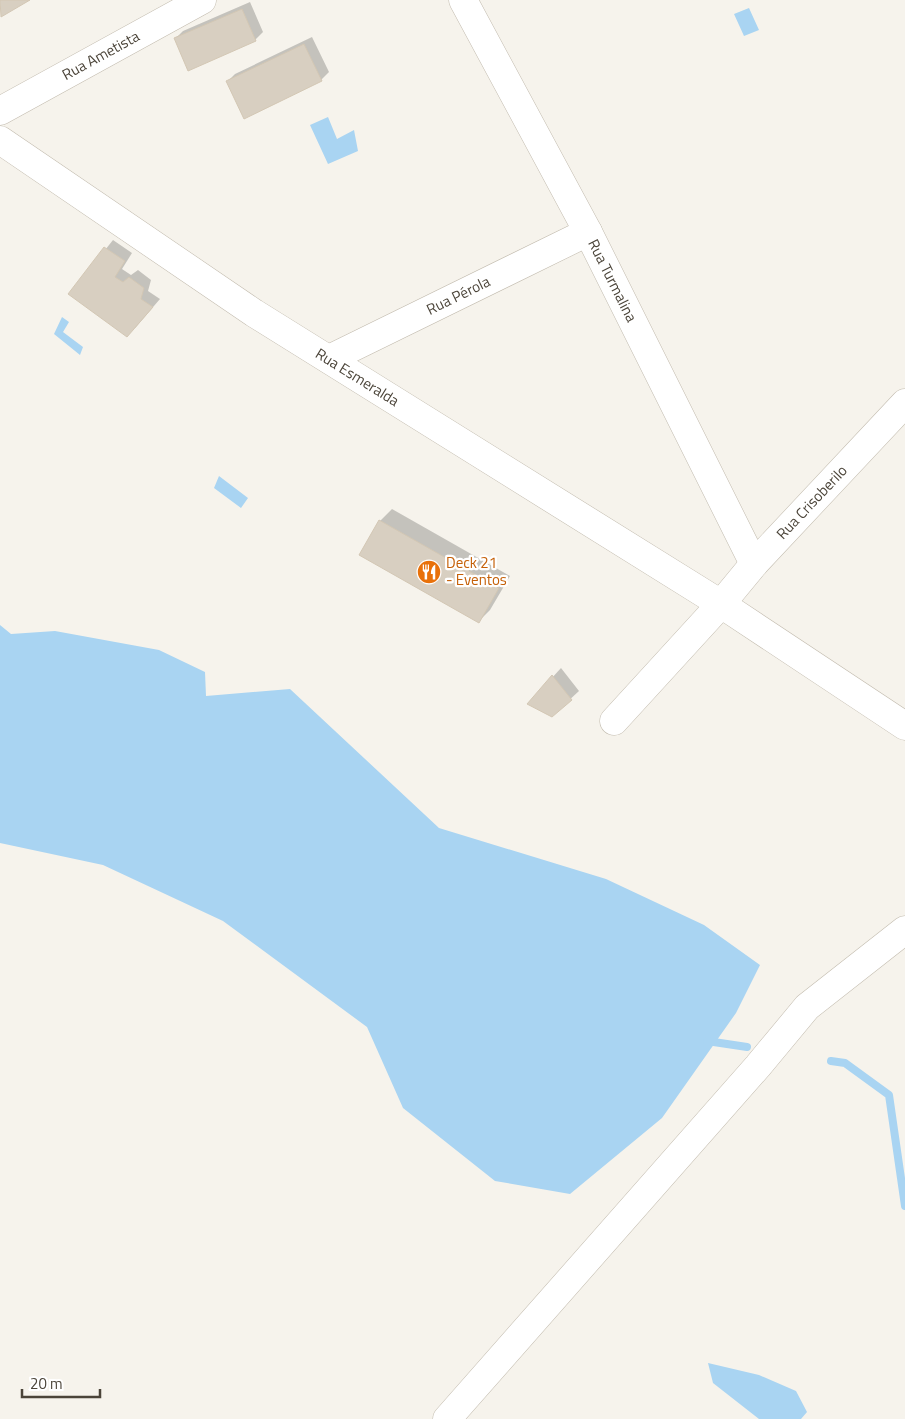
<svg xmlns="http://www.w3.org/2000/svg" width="905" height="1419" font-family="'Titillium Web',sans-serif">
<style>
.water{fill:#a9d4f2}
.shadow{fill:#0003}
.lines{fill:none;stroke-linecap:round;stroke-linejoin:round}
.stream{stroke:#a9d4f2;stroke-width:8}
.building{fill:#d8cfc1;stroke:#d3c7b4}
.minor-casing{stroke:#c2bbae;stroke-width:29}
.minor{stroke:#fff;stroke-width:28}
.labels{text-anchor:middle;stroke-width:4.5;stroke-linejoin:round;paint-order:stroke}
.street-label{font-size:15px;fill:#4b4439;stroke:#fff}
.food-label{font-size:15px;fill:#c56008;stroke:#fff;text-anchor:start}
</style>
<rect width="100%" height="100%" fill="#f6f3ec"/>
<path class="water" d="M749,8L759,30L744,36L734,14Z
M328,117L337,139L354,130L358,151L328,164L310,125Z
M62,317L69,322L63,332L83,347L80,355L54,334Z
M219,476L248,498L241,508L214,488Z
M0,625L11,634L55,631L159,650L205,672L206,696L290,689L439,828L606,879L704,925L760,965L736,1013L662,1118L570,1194L495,1181L403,1108L367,1027L223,921L103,865L0,843Z
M708,1363L759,1375L796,1391L807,1412L801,1419H759L713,1383Z"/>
<path class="shadow" d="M250,2L263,32L255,40L175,39L183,31Z
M312,37L329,72L321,80L227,82L235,74Z
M113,240L132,253L122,269L131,275L138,270L151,280L148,291L160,299L135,328L70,294Z
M392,509L510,576L490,610L478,622L380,521Z
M561,668L579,691L552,716L529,703Z"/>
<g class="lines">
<path class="stream" d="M707,1041L747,1047
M831,1061L845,1063L889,1095L905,1206"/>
</g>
<path class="building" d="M0,0H30L1,17Z
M242,9L256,41L188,71L174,38Z
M304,44L322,81L244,119L226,81Z
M104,247L125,261L115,277L123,282L129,277L144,288L141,299L153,307L127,337L68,294Z
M379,520L499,588L479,623L359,555Z
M552,675L572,700L552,717L527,704Z"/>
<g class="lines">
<g class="minor-casing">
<g id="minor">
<path id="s1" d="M463,0L588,232L754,564"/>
<path id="s2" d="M0,111L202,0"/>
<path id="s3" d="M0,140L254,313L721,604L905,726"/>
<path id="s4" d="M329,359L588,232"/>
<path id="s5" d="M614,721L721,604L754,564L905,403"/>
<path d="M447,1419L758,1066L807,1007L905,930"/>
</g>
</g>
<use href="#minor" class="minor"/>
</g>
<defs>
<g id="restaurant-disc" transform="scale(1.25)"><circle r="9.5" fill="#e8710a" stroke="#fff"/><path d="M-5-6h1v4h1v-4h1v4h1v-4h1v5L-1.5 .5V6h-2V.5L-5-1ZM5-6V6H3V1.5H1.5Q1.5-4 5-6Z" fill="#fff"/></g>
</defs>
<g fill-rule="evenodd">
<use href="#restaurant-disc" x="429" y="572"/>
</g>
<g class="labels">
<g class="street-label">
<text dy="5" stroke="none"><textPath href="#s2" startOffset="115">Rua Ametista</textPath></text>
<text dy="5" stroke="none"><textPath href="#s1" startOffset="318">Rua Turmalina</textPath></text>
<text dy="5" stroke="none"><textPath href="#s4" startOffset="144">Rua Pérola</textPath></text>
<text dy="5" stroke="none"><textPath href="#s3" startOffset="429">Rua Esmeralda</textPath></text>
<text dy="5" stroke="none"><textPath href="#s5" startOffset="295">Rua Crisoberilo</textPath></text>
</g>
<g class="food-label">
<text x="446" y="568">Deck 21<tspan x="446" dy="17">- Eventos</tspan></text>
</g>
</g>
<path d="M22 1389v8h78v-8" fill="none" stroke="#4b4439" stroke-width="2.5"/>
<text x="30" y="1389" font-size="15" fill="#4b4439" stroke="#ffffff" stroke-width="4" paint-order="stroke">20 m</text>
</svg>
